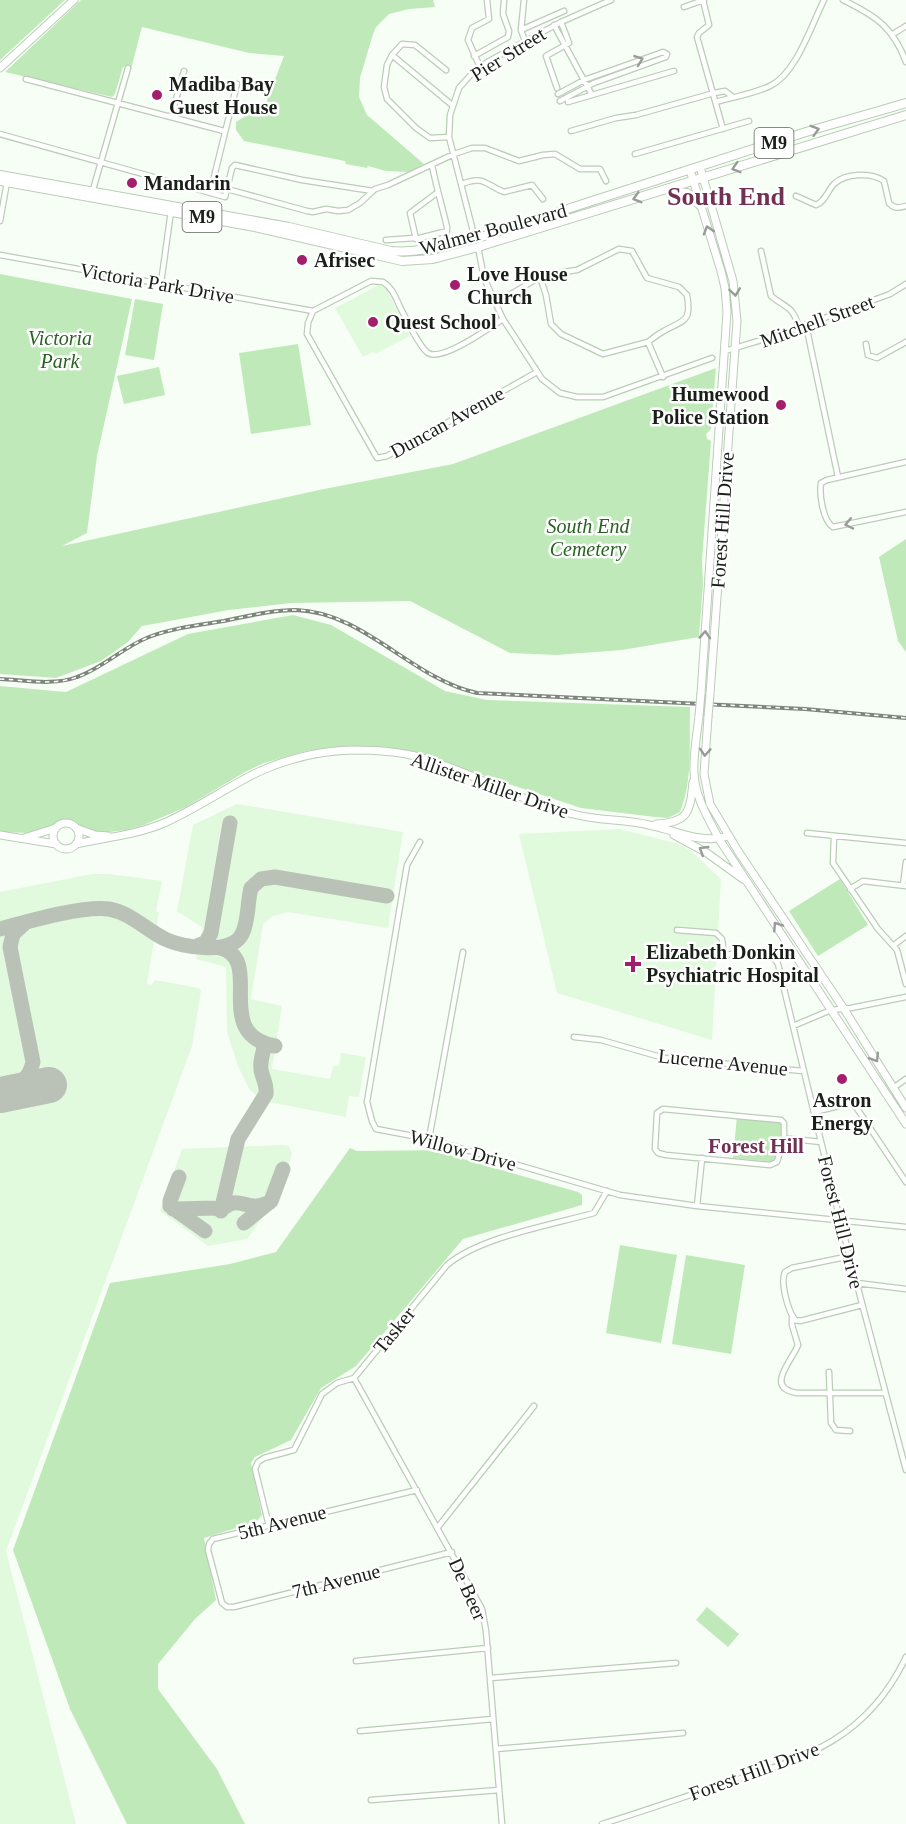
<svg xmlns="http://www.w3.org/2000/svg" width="906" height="1824" font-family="Georgia,serif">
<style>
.built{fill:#e1fadd}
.green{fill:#bfe9b9}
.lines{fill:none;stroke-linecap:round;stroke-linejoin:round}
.taxiway{stroke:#bac2b8;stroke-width:15}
.runway{stroke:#bac2b8;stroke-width:36}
.street-casing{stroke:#bacdb7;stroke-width:7}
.secondary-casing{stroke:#bacdb7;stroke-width:9}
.primary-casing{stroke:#bacdb7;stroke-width:10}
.street{stroke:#fff;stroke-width:4.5}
.secondary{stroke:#fff;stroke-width:7}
.primary{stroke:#fff;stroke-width:8}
.rail-casing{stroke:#7e857c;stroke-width:4}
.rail{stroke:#fff;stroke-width:1.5;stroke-dasharray:4.5;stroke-linecap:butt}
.secondary-bridge-casing{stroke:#bacdb7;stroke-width:9;stroke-linecap:butt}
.secondary-bridge{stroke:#fff;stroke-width:7}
.oneway{stroke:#989b97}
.poi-dot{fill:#a41f6b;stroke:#fff;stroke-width:2}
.labels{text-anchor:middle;stroke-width:5;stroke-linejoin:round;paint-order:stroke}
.shield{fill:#fff;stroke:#5e635d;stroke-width:1.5}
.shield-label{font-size:18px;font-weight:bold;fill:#192018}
.street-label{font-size:20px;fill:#192018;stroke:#fff}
.poi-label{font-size:20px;font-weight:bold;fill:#192018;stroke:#fff;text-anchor:start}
.park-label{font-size:20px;font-style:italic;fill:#286220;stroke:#fff}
.neighbourhood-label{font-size:21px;font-weight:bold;fill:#723152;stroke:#fff}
.district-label{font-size:26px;font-weight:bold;fill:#723152;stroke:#fff}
</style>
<rect width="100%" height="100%" fill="#f7fef5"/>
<path class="built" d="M379,285L386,288L410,336L375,354L373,352L363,357L335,308Z
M237,804L403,832L388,928L288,912L273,916L263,924L251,999L282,1006L272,1069L330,1079L333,1066H339L341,1053L366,1057L359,1097L349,1096L346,1117L269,1102L259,1098L249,1089L238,1066L227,1032L226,967L196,959L203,928L177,911L193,825Z
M619,829L676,843L691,851L721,879L712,1040L557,993L519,834Z
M92,874H109L162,881L156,911L159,912L147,983L151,985L155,980L199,988L201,991L192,1046L6,1551L76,1824H0V892Z
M283,1145L289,1146L292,1154L277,1197L247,1239L208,1246L160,1211L182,1149Z"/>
<path class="green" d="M0,0H65L0,60Z
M81,0H433L435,7L409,9L389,14L376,27L373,34L360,78L359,97L367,115L424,164L409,172L386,171L368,166L367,168L346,164L345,161L244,141L236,130V122L247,115L264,108L284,56L249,53L142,27L131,69L123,67L115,94L112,97L5,72Z
M0,274L132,299L97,456L87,533L62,546L324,489L453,464L716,368L711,429L706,434L707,439L711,441L702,560L703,584L699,637L622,650L556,655L510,653L410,601L291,603L229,610L142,626L128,642L101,661L56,678L0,674Z
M135,299L163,304L154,360L125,355Z
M298,344L311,425L251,434L239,353Z
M159,367L165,395L124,404L117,376Z
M906,539V652L898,641L879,557Z
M293,615L331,625L445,691L487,700L690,707C689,741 693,780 680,812L668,818L655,817L581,808L416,753L353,746L306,751L264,763L245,772L186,807L144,825L127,830L101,833L90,831L66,820L32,833L0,832V686L66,692L188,634Z
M840,879L868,925L818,956L789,911Z
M737,1116L781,1121L783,1137L776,1162L733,1158Z
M350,1148L357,1151L448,1150L449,1155L578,1192L582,1195V1205L463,1239L356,1366L321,1388L291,1440L255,1457L251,1463L262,1515L256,1522L204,1538L216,1600L195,1619L158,1664V1689L217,1769L245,1824H127L70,1709L13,1550L110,1283L230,1264L276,1252Z
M620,1245L677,1255L661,1343L606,1333Z
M686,1255L745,1265L731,1354L672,1344Z
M707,1607L739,1634L728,1647L696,1620Z"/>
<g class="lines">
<path class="taxiway" d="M0,929C26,922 84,905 109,909C131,913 146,930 165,939C183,948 232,955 242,934C249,920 247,903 251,888L261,879L275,877L387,896
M197,946L206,942L211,933L230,823
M220,948C266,959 210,1034 275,1046
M0,1094C17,1090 29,1079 33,1062L10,947L13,934L24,924
M179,1177L170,1201V1206L205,1231
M173,1209L217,1208L221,1211L238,1139L266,1094C267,1085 264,1081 262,1074C259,1066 262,1056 264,1048L271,1045
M221,1210C236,1197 240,1205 254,1206C258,1207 264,1204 269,1203
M244,1223L271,1201L283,1169"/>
<path class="runway" d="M0,1095L49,1085"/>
<g class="street-casing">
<path id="street" d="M524,0L521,30L525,41
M703,0L709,25L699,33L697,37L723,129
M843,0C876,16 893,27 906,62
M684,7L704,0
M554,25L592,95
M521,30L564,11
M893,34L906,26
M392,55L452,105
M474,56L508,37L509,31L503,14L504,0
M480,67L468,40L472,28L489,19L487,0
M446,70L415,45L402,44L392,55L387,65L384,87L387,99L416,128L430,138L449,137
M26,79L224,131
M557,88L546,56L569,43L561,22
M558,94L584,80L663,52L667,54L666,57L594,83L560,101
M568,102L674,71
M716,102C733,97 753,94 770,86C796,74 811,26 824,0
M171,117L184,71
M571,131L616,118L636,115L714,93L725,91L733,97
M0,134L225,197L232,168L235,165L302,180L373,191
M635,154L749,121
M432,165C436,186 442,206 447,227V231L416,239L410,213L438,192
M462,184C484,175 486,185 504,192L532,185L543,199
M227,189L307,211L313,212L326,209L338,211L348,210L360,203L375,189L388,185L454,154L472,148H485L519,161L543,155L555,154L580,169H600L606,181
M92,193L128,68
M210,193L237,84
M796,196L816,205C826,201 827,191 834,184C845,173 872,172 884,181L889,203C894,209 899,208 906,206
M0,221L7,182
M475,239L449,137L450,115L459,88L475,70L491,60L561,22L611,0
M386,240L415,238
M478,247L484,278L503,319L542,379L560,393L577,397H603L712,358
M761,251L771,296C787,309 792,305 799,327
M0,255L313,311
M540,277L546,295L551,324L561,334L603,354L648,342L663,377
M161,283L171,211
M496,303L543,275L577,270L619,249L632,251L647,278L679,287L687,295C692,323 683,320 664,331C658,334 653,338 648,342
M313,311L308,323L307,334L377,458L387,456L441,426L537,372
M313,311L371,281L383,282C393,288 396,299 401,309C407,320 419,347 428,353C442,362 489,328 503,319
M806,325L838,477
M866,344L868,355L877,358L906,342
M725,351L778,335L890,294L906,284
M906,462L827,480L821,483C819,494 823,521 833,527L906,512
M807,833L906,843
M834,836L833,863L878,929L897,950L906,984
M420,842L407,865L367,1102L372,1121L376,1129L429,1139L620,1195L697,1206L906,1227
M903,885L906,862
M850,889L863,881L906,886
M677,930L716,933L722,939L724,955C741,954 770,947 778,964L840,1220L906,1470
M894,945L906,936
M793,1026L831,1010L851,1008L906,997
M574,1037L601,1040L664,1058L803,1071
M893,1088L906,1079
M814,1112L847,1104H854L906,1182
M784,1138V1123L781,1120L663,1109L657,1113L655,1149L658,1153L666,1155L770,1165L777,1162L784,1138L821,1142
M429,1139L463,952
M697,1206L702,1158
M850,1256L792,1268L785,1272C780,1282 788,1311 795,1320L800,1321L862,1305
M857,1283L906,1289
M792,1317V1325L798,1345C792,1361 764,1388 797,1393H885
M829,1372L831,1423L836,1430L850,1431
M354,1378L482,1609L486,1631L502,1824
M417,1490L213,1539L209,1544L208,1550L222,1603L227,1607H234L452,1552
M269,1526L255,1469L258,1462L264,1458L294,1450L322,1394L337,1383L354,1378L447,1265C480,1237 551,1225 594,1213L607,1191
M438,1527L534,1406
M356,1661L488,1648
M490,1678L676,1663
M360,1731L493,1719
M496,1749L683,1733
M371,1800L499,1790
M602,1824C641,1812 681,1798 720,1785C801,1759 866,1742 906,1657"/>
</g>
<g class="secondary-casing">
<path id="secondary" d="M0,68L74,0
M700,167L733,281L737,321L710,694
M690,170L721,271L725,288L727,312L701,693
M699,716C697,735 693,755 694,773C695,797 708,818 719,839L906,1124
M708,717L704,774L710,804L738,851L844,1009L906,1108
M53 836a13 13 0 1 1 26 0a13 13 0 1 1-26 0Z
M656,824C689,823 690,811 693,782
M76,828L95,835L108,836
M0,835L56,844
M674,835L707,853L743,879
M24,838L56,828
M76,844C106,837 136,835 164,823C196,809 224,789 256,773C286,759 319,751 352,750C373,750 395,751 415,756C469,770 518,801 573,814C598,821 624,819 649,825C675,830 702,845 728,836"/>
</g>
<g class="primary-casing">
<path id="primary" d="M0,175L289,227L391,251C442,255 509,227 558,212C641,186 723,158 806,132C839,122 873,113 906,103
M0,181L255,227L402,261L433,259L478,247L906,115
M669,191L687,193L701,206"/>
</g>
<use href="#street" class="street"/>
<use href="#secondary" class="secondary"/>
<use href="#primary" class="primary"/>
<g class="rail-casing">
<path id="rail" d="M0,679C25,680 53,686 77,677C103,668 123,647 149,637C172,628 199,625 224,621C248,616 272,610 296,610C364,612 412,679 477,693L805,709L906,718"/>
</g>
<use href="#rail" class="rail"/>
<g class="secondary-bridge-casing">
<path id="secondary-bridge" d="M699,716L701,693
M708,717L710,694"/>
</g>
<use href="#secondary-bridge" class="secondary-bridge"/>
</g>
<defs><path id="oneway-chevron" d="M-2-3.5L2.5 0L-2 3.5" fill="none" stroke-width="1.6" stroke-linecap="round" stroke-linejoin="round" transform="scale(1.5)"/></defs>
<g class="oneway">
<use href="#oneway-chevron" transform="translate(639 60) rotate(-20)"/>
<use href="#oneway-chevron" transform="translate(815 130) rotate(-16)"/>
<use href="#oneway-chevron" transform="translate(736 168) rotate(163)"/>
<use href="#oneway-chevron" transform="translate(637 198) rotate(164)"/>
<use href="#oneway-chevron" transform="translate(708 230) rotate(-107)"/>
<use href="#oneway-chevron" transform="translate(735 292) rotate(82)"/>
<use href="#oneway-chevron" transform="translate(849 524) rotate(168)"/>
<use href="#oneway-chevron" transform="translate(705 635) rotate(-86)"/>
<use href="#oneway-chevron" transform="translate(705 752) rotate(94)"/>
<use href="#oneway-chevron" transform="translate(703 850) rotate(-149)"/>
<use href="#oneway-chevron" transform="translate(777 926) rotate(-123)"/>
<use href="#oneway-chevron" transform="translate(875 1058) rotate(58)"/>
</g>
<g class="poi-dot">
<circle cx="157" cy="95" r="6"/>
<circle cx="132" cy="183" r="6"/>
<circle cx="302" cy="260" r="6"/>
<circle cx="455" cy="285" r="6"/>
<circle cx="373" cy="322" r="6"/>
<circle cx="781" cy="405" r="6"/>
<path d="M630 955h6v6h6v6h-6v6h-6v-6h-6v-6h6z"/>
<circle cx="842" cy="1079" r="6"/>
</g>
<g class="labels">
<g class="shield">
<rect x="754.5" y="128" width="39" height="30" rx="4.5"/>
<rect x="182.5" y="202" width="39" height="30" rx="4.5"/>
</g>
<g class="shield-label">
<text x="774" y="149">M9</text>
<text x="202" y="223">M9</text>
</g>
<g class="street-label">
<text transform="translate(508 54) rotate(-32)" y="7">Pier Street</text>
<text transform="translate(493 229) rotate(-15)" y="7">Walmer Boulevard</text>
<text transform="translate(157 283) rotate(10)" y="7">Victoria Park Drive</text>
<text transform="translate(817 321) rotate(-20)" y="7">Mitchell Street</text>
<text transform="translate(447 422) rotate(-29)" y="7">Duncan Avenue</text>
<text transform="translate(722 520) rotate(-86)" y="7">Forest Hill Drive</text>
<text transform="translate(490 785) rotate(19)" y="7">Allister Miller Drive</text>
<text transform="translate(723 1062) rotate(6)" y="7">Lucerne Avenue</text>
<text transform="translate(463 1150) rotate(15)" y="7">Willow Drive</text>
<text transform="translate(841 1222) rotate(76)" y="7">Forest Hill Drive</text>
<text transform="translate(394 1330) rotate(-51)" y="7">Tasker</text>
<text transform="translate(282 1522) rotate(-14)" y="7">5th Avenue</text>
<text transform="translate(336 1581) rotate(-14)" y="7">7th Avenue</text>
<text transform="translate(468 1589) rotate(66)" y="7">De Beer</text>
<text transform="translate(754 1771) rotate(-20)" y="7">Forest Hill Drive</text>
</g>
<g class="poi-label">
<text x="169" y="91">Madiba Bay<tspan x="169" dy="23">Guest House</tspan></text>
<text x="144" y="190">Mandarin</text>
<text x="314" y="267">Afrisec</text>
<text x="467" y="281">Love House<tspan x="467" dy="23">Church</tspan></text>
<text x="385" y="329">Quest School</text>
<text x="769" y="401" text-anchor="end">Humewood<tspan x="769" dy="23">Police Station</tspan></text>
<text x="646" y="959">Elizabeth Donkin<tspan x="646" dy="23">Psychiatric Hospital</tspan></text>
<text x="842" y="1107" text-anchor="middle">Astron<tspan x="842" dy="23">Energy</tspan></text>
</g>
<g class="park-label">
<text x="60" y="345">Victoria<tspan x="60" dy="23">Park</tspan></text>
<text x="588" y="533">South End<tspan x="588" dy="23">Cemetery</tspan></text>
</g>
<g class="neighbourhood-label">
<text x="756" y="1153">Forest Hill</text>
</g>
<g class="district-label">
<text x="726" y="205">South End</text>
</g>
</g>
</svg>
